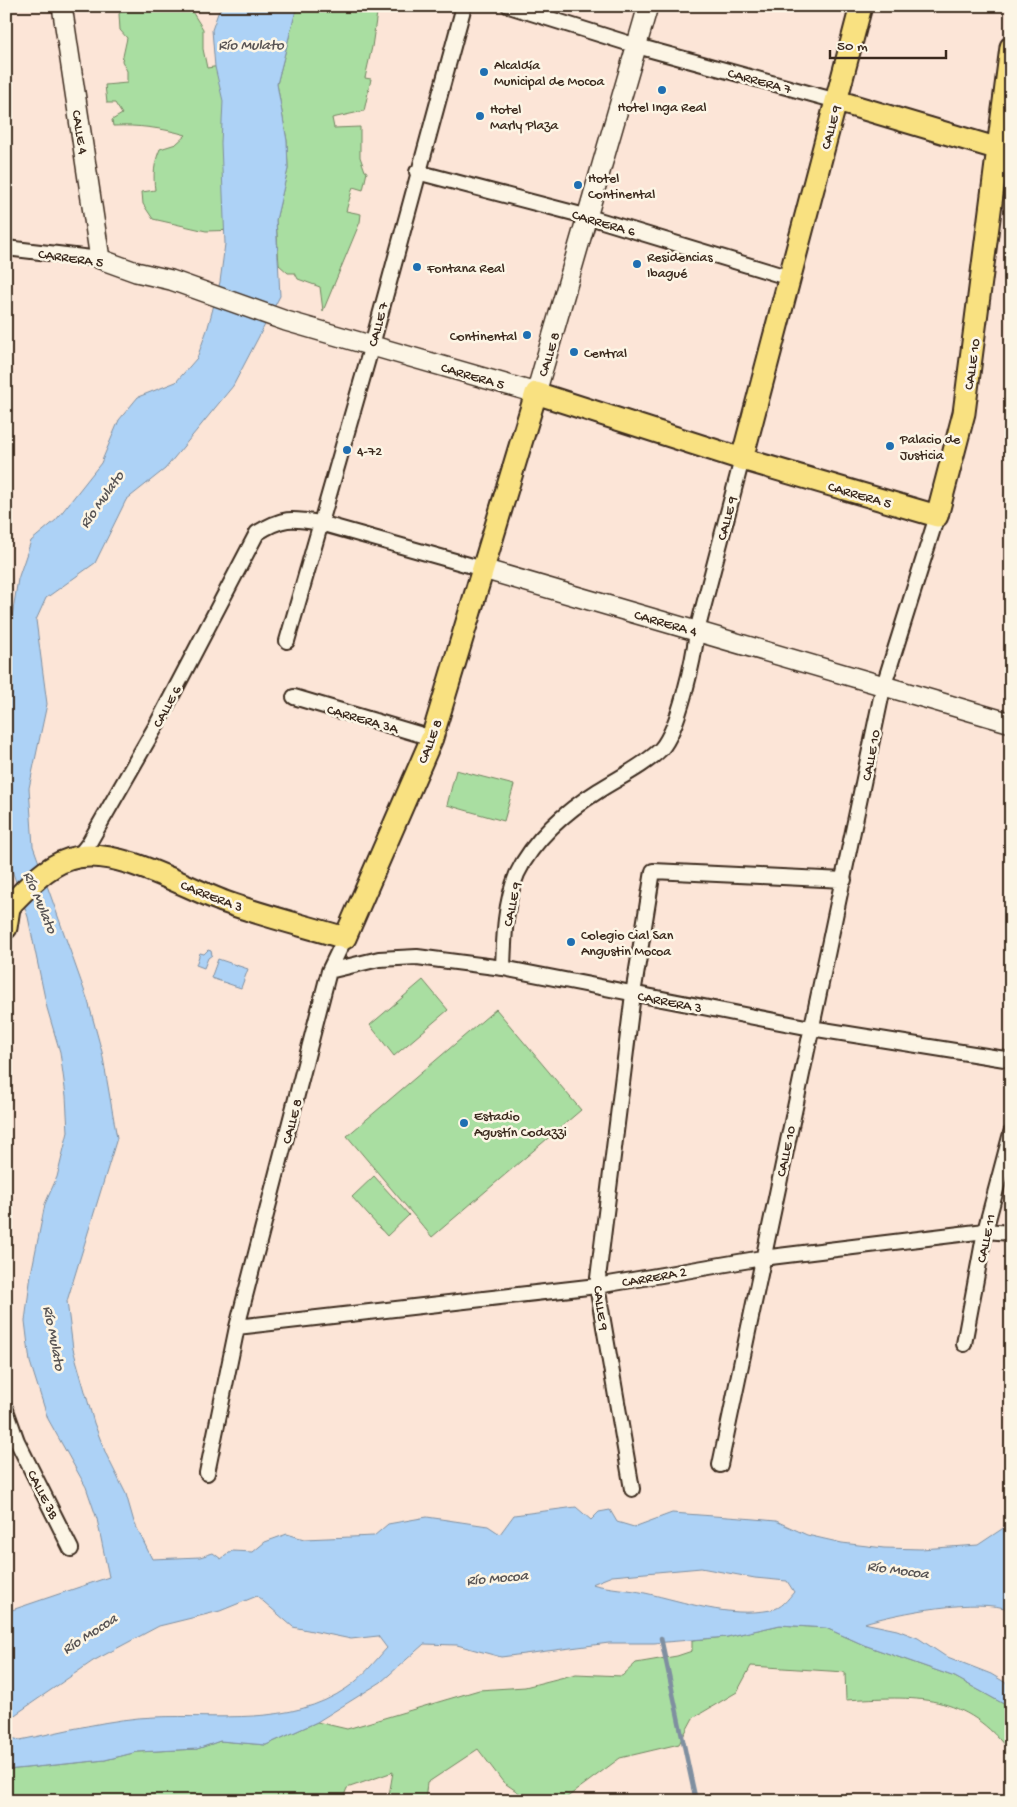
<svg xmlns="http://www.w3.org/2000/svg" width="1017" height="1807" font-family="'Gochi Hand',sans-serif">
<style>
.green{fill:#a9dea1;stroke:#728460}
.water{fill:#add2f6;stroke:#7f8fa0;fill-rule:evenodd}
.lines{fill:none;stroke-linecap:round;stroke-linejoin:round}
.stream{stroke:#7f8fa0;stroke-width:4.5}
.street-casing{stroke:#3b2a1e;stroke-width:18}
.secondary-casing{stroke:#3b2a1e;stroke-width:22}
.primary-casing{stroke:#3b2a1e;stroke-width:25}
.street{stroke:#fcf5e5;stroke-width:14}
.secondary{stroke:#fcf5e5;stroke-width:19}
.primary{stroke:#f9e181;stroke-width:21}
.poi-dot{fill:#1f6fb2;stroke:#fcf5e5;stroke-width:2}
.labels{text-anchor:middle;stroke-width:5;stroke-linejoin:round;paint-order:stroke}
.poi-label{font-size:14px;fill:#3b2a1e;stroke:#fcf5e5;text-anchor:start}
.street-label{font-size:14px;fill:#3b2a1e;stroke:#fcf5e5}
.water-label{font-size:15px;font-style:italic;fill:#585454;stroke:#fcf5e5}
</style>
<rect width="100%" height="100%" fill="#fce5d7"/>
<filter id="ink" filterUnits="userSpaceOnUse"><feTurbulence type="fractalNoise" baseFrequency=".02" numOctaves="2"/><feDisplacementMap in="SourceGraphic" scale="10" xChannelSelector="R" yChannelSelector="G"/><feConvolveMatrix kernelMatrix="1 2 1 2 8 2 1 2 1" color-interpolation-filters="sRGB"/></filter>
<g filter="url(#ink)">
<path class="green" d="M116,6H207L191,10L203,29V49L207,68L226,65L240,230L206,231L153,219L143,204L142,192L155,190C153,175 154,163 160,149L176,144L186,135C162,128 138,125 113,126L112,120L122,114L115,103H107L105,85L127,83V71L122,61L127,38L120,30L119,14L123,7Z
M297,6H378L372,47L365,78L371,79L364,111L332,118L334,128L360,127V157L365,171L367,172L363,190L353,187L346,211L361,214L360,222L323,311L320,287L298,279L295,273H288L279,265L276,220L288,169L287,141L277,84Z
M456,770L514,785L504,821L447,805Z
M423,980L448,1010L394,1056L370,1025Z
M496,1009L581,1110L432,1237L347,1136Z
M374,1176L409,1215L387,1236L352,1197Z
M780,1625L826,1628L864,1645L955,1677L1011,1708V1754C967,1692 914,1696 846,1700L845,1672L751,1666L737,1692L693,1718L679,1744L620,1758L562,1801H531L503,1782L478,1749L427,1783L425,1801H388L393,1772L347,1788L342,1801H6V1770L105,1760L137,1752L197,1749L220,1741L266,1745L317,1722L347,1729L479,1690L525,1687L576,1674L622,1676L636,1663L677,1656L692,1651V1640L727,1637Z"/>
<path class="water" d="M223,6H297L277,84L287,141L288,169L276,220L280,296L233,386L165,469L126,500L95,563L46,598L36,620L47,704L29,788L33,846L88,1001L102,1052L117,1138L67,1301L73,1349L94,1423L106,1454L126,1494L134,1522L152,1559L200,1557L213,1553L221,1559L232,1551L253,1552L265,1542L287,1534L304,1539L374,1536L388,1524L427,1517L488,1526L500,1534L514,1515L576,1507L591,1520L599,1512L610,1510L617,1522L634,1527L672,1513L755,1519L776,1521L807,1535L842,1543L884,1548L921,1549L978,1545L1011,1523V1610C978,1597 898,1613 864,1623L897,1630L918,1638L945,1656L991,1674L1011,1686V1708L955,1677L864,1645L826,1628L780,1625L727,1637L654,1643H609L501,1657L457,1645L424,1644L381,1682L317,1722L266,1745L220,1741L197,1749L137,1752L105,1760L6,1770V1737L20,1740C61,1732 114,1718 155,1717C219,1714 290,1727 347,1688C362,1678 375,1661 387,1648L378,1636L351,1639L293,1627L257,1596L220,1611L159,1626L93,1661L6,1721V1612L109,1577L97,1519L86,1487L48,1419L30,1362L25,1321L31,1274L45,1204L57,1177L68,1132L66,1096L60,1052L47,1008L28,917L6,853V654L18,579L31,541L56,520L101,463L119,420L138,397L176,382L197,358L208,327L220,282L225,244L221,143L223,101L215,67L212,30L218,13ZM701,1568L755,1578L787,1581L794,1592C787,1600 782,1608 771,1610C728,1618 686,1602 645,1593C628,1589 610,1589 592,1584L612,1576Z
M208,950L211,951L212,955L208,958L204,968L196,965L200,953L204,954Z
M218,959L248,969L241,988L211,978Z"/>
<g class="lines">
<path class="stream" d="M661,1638L696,1801"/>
<g class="street-casing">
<path id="street" d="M509,6L637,46L837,101
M417,172L589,217L790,278
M6,248L100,259
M287,641L372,345L464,6
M294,697L432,738
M78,857L89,843L156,726L257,533C283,517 291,518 320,523L483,569
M503,968C504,937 505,903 517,874C533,840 566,811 598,791C618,778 644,766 661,749C679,729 694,658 697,631L742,459
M329,971L379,959L417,957L503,968L811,1028L1011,1060
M237,1327L597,1286L762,1258L985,1231L1011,1233
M964,1344L985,1231L1011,1133
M6,1410L17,1441L71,1549
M720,1465L883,688L937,516
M207,1473L237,1327L329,971L345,938
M632,1489L597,1286L633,994L653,871L844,880"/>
</g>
<g class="secondary-casing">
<path id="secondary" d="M62,6L100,259L136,272L171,280L286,321L536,393L648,6
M483,569L1011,723"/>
</g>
<g class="primary-casing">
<path id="primary" d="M837,101L999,149
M742,459L861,6
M6,928L9,908L13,902C32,883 50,862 78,857C121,849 184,887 225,902C264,916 305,926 345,938L432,738L536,393L742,459L937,516L964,413L1011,47"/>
</g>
<use href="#street" class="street"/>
<use href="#secondary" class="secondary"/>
<use href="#primary" class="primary"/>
</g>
</g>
<g class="poi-dot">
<circle cx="484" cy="72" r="5"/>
<circle cx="662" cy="90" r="5"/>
<circle cx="480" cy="116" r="5"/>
<circle cx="578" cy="185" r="5"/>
<circle cx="637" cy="264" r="5"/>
<circle cx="417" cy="267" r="5"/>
<circle cx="527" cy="335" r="5"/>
<circle cx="574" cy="352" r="5"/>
<circle cx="890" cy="446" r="5"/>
<circle cx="347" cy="450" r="5"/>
<circle cx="571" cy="942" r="5"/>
<circle cx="464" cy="1123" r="5"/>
</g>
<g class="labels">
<g class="poi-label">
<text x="494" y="69">Alcaldía<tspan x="494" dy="16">Municipal de Mocoa</tspan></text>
<text x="662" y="111" text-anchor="middle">Hotel Inga Real</text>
<text x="490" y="113">Hotel<tspan x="490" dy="16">Marly Plaza</tspan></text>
<text x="588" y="182">Hotel<tspan x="588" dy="16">Continental</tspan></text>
<text x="647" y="261">Residencias<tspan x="647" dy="16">Ibagué</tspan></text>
<text x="427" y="272">Fontana Real</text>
<text x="517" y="340" text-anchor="end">Continental</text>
<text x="584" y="357">Central</text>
<text x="900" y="443">Palacio de<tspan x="900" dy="16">Justicia</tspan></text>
<text x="357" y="455">4-72</text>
<text x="581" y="939">Colegio Cial San<tspan x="581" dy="16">Angustin Mocoa</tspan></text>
<text x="474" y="1120">Estadio<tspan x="474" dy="16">Agustín Codazzi</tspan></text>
</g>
<g class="street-label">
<text transform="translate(760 80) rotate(15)" y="5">CARRERA 7</text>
<text transform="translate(830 127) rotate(-75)" y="5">CALLE 9</text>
<text transform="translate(81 132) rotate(81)" y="5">CALLE 4</text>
<text transform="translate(604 222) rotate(16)" y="5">CARRERA 6</text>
<text transform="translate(71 257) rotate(8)" y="5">CARRERA 5</text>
<text transform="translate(377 324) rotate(-75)" y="5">CALLE 7</text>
<text transform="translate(548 354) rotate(-73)" y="5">CALLE 8</text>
<text transform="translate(971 364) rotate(-82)" y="5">CALLE 10</text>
<text transform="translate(473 375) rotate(16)" y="5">CARRERA 5</text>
<text transform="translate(860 494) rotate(16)" y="5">CARRERA 5</text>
<text transform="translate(726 518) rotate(-75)" y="5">CALLE 9</text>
<text transform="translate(666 622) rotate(16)" y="5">CARRERA 4</text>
<text transform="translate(166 706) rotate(-62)" y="5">CALLE 6</text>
<text transform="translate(363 718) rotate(16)" y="5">CARRERA 3A</text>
<text transform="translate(429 741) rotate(-69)" y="5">CALLE 8</text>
<text transform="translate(870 755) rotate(-79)" y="5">CALLE 10</text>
<text transform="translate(212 895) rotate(21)" y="5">CARRERA 3</text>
<text transform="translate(511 904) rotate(-78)" y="5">CALLE 9</text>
<text transform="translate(670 1001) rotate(11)" y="5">CARRERA 3</text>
<text transform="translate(291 1121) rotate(-75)" y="5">CALLE 8</text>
<text transform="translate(785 1151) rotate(-78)" y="5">CALLE 10</text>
<text transform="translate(985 1238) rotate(-78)" y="5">CALLE 11</text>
<text transform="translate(654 1276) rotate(-10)" y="5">CARRERA 2</text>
<text transform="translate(602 1308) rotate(82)" y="5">CALLE 9</text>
<text transform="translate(44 1494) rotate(63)" y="5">CALLE 3B</text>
</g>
<g class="water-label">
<text x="251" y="49">Río Mulato</text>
<text transform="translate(101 499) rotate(-55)" y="5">Río Mulato</text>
<text transform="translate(41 902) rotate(67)" y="5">Río Mulato</text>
<text transform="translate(55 1338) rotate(79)" y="5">Río Mulato</text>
<text transform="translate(898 1569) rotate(8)" y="5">Río Mocoa</text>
<text transform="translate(497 1577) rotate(-5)" y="5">Río Mocoa</text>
<text transform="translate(89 1633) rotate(-33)" y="5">Río Mocoa</text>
</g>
</g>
<rect width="1017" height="1807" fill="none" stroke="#fcf5e5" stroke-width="25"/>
<rect x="12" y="12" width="992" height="1782" fill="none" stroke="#3b2a1e" stroke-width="2" filter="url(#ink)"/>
<path d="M830 50v8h116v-8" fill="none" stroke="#3b2a1e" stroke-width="2.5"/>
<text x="837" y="50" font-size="15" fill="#3b2a1e" stroke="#fcf5e5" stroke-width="4" paint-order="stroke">50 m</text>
</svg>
